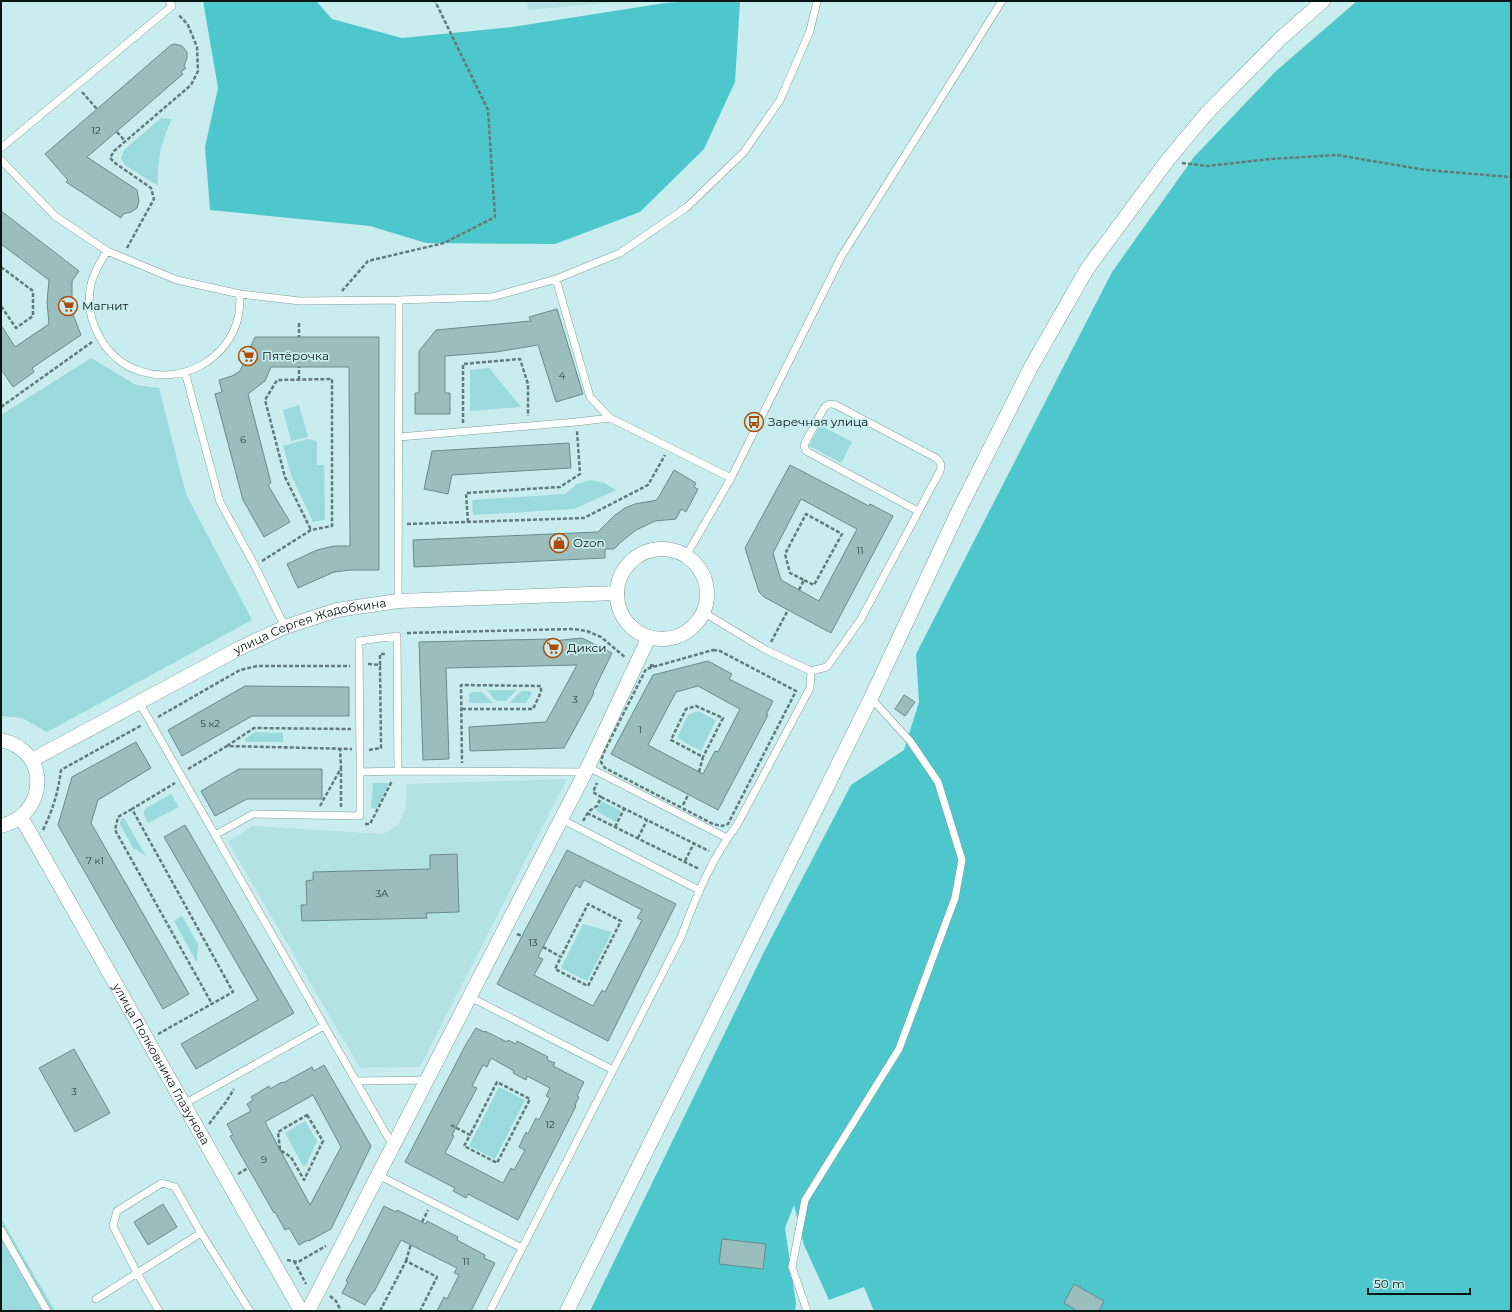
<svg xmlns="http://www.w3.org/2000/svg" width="1512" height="1312" font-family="Montserrat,sans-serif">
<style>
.built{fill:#b4e2e3}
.green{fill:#9adadc}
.forest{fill:#4dc7cb}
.building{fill:#9abdbe;stroke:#688a8b;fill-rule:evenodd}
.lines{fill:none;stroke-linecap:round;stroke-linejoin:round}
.lane-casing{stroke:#7c9e9f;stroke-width:8}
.street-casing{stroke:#7c9e9f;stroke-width:15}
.path{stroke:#627a7b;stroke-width:2.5;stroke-dasharray:4 2;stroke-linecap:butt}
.lane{stroke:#fff;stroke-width:7}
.street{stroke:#fff;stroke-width:14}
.labels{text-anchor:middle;stroke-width:3.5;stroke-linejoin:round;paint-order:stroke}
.number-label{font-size:10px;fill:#2c3f3f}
.poi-label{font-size:12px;fill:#071515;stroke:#c9edee;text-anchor:start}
.street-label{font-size:12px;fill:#071515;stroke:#c9edee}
</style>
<rect width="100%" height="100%" fill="#c9edee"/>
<path class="built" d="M527,1H626L528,10Z
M567,779L420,1067L360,1068L228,842L252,826L383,834L398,825L405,810L407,784Z"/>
<path class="green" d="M161,118L172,119C161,141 157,162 158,186L125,165L121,158L124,150Z
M91,358L136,385L159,388L186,494L252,620L47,732L22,718L1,716V415Z
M489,368L521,407L470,411V370Z
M299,405L308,437L291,441L283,410Z
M820,425L852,442L841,463L809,446Z
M308,439L317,441V465H324L325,520L313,522L291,475L283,446Z
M591,480L604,483L616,490L574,509L473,515L472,500L565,494L577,484Z
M487,690H517L506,701H496Z
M521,691H530L532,693L526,703H509Z
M471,692H482L493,703H471L469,701V695Z
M697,711L716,720L701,751L677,738L688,715Z
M255,732L283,733V742H246L245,739Z
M373,783H389L376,809L371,808Z
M171,794L179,807L148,823C145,818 142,814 146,808Z
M601,801L621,811L616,822L596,811Z
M124,818L146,856L133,848L120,824L121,819Z
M182,916L198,944L197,963L174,921Z
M583,924L612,932L587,981L561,968Z
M499,1087L525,1100L495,1159L469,1146Z
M305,1121L317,1141L306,1165L303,1166L285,1133Z
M1,1218L55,1311H1Z"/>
<path class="forest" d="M203,1H316L332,19L402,38L512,27L665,3L696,1H740L735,82L704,149L640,212L555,244L426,243L370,226L210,210L205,147L218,88Z
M1357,1H1511V1311H874L864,1287L829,1300L804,1245L794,1205L785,1228L796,1304L795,1311H590L765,950L851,785L904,750L919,702L916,654L1112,272L1194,157L1276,71Z"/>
<path class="building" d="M175,44L182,46L187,52V58L184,66L186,68L181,72L183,74L87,157L137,190L139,201L137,208L131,212L123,214L121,218L66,182L68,180L45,154L171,45Z
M1,211L79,271L72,281V302L74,317L81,335L32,368L34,372L13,387L1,369V325L15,347L49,324L47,302L49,280L1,244Z
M557,309L583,394L556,402L538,345L496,352L445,356V393H450V414H415V393H419V351L436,330L531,321L529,317Z
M255,337H379V570H350L334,572L298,588L287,564L317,550L334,546H350L349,367H271L265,381L248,394L271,483L268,485L290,522L264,537L243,500L215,394L222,392L219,380L232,376L240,371Z
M569,443L571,468L452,475L448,494L424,489L432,451Z
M790,465L869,506L870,504L893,516L831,633L764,597L759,592L745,548ZM801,499L857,529L819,601L781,580L773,553Z
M674,470L696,483L694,487L698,489L686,512L681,509L676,519L655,521L636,530L621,542L614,549H605V558L414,567L413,540L598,532L615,515L625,508L635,504L657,500Z
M582,638L612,653L593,692L594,693L564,748L470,751L469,727L546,722L577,665L446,668L449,759L423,760L419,642L552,639L553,641Z
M708,661L732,674L729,679L773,701L766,715H768L718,810L611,754L653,675ZM698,686L740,709L718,752L715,751L703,774L648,745L676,692Z
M245,686L349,687V716H252L182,756L168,730Z
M904,695L915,702L905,716L895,709Z
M136,742L151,768L98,800L91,823L189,994L163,1009L58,825L72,777Z
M239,769H322V799H247L215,816L201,791Z
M185,825L294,1013L196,1069L181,1044L258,1000L164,837Z
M567,850L676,904L608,1041L497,984ZM584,880L642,910L637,918L642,920L605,992L602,990L593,1006L534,975L543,959L538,957L543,947L576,885L580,888Z
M457,854L459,912L426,913L427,918L302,921L301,905H307L306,881L313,880V872L430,869V855Z
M476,1028L484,1032L485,1031L507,1042L508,1040L516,1044L517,1041L548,1057L547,1060L555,1063L553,1066L584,1082L577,1096L579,1097L575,1105L576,1106L518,1220L468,1194L466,1198L453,1191L455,1188L405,1162L465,1046ZM491,1058L514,1071L513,1073L526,1080L527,1076L550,1088L546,1096L550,1098L539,1120L536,1118L528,1134L526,1132L519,1147L525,1150L514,1170L511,1168L503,1183L445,1153L454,1136L452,1135L477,1088L472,1086L483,1065L487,1067Z
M74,1049L110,1113L75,1132L39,1068Z
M324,1065L371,1146L331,1229L309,1241L308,1240L299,1245L289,1228L285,1230L275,1212L274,1213L230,1136L233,1135L227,1124L251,1111L247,1104L253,1100L251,1097L269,1086L270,1089L282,1082L283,1083L312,1067L314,1071ZM313,1095L341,1147L310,1205L265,1122Z
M163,1204L177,1227L148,1245L134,1222Z
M384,1206L396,1212L397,1210L426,1224L427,1221L458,1237L457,1240L485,1255L484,1258L495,1263L471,1311H437L444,1297L447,1299L459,1275L454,1273L457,1268L401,1240L374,1292H373L365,1305L342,1293L348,1282L346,1281Z
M722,1239L766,1244L763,1269L719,1264Z
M1074,1284L1104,1301L1099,1311H1077L1064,1303Z"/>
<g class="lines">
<g class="lane-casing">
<path id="lane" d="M1,148L172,6L169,1
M1,160L55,216L107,251L177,280L240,294L300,301L399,300L492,297L556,279L620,253L687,207L744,152L780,100L810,31L817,1
M107,251C100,262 94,272 91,284C83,321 106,362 143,372C183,384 228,359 238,318C240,310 240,302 240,294
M556,279L590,397L610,418L731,478
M185,372L220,502L255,566L285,627
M399,437L576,422L610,418
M686,556L731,478L841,257L1002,1
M398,601L399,300
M703,612L766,650L811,671L827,667L861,619L940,471C942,465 941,462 936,458L836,405C830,403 827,404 824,408L806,441L804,446L806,451L918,511
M139,702L393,1146
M588,767L727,838
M398,771L585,772
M561,819L699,890
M215,835L253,814L360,816V763L359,641L397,636L398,771L360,772
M470,997L613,1070
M356,1081L427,1080
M184,1104L324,1026
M378,1175L522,1248
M1,1230L47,1311
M96,1299L201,1233
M159,1311L137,1273L113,1226L117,1211L162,1183L175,1187L201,1233L250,1311
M490,1311L681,937C695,899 712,857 737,825L810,688L811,671
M807,1311L792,1267L805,1200L899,1049L955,898L962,860L938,782L910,741L871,698"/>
</g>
<g class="street-casing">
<g id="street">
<circle cx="662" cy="594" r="45"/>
<path d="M1,740C50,750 49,814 1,826"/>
<path id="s1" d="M32,760L238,649L285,627L337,610L398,601L617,593"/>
<path id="s2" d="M21,817L301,1311"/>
<path d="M308,1311L588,767L649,637"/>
<path d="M567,1311L871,698L957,514L1031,367L1087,269L1167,161L1206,114L1280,39L1323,1"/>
</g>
</g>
<path class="path" d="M82,92L97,109
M117,132L125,141
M1182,163L1207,166L1270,159L1337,155L1426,170L1511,177
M127,248L154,199L151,188L115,163L110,158L114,151L191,85L198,71L197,47L188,25L178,14
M1,267L33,291V316L16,328L1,306
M342,291L368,261L444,243L495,217L488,110L435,1
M299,323V337
M299,380V367
M1,407L92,342
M463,423V364L520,359L528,384V416
M468,522L466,493L560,487L580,474L577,431
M407,524L584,518L648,485L665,455
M262,561L311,530L332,526V379L277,380L265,400L285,477L311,530
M799,590L804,580L790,573L785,554L806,514L842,534L814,585L804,580
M407,633L573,629L587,631L601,637L626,658
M771,642L788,610
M713,650L720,651L796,691L728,824L722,826L713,824L605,768L601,762L603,754L646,669Z
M368,664L380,665V654H387
M650,665L656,666
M462,709H533L541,692V686L461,685L462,763
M158,717L240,670L257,666H350
M227,746L254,728L351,729
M369,750L381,748L380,665
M188,769L227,746L352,749
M699,772L703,757L671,740L686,709L696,706L723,718L703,757
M601,797L709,851
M683,805L688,795
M320,806L341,768L340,748
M341,807V768
M132,809L118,817L115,830L212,1004
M587,813L699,869
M583,821L589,811L597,806L601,797L593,792L597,783
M365,824H370L392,781
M615,827L624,809
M43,830C53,809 58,793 61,770L142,725
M638,838L647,820
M685,861L694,843
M517,934L522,936
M543,947L561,957L588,904L621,921L588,986L555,969L561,957
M158,1034L233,992L132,809L175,783
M307,1115L323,1141L304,1180L291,1157L280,1150L278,1132Z
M209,1124L226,1102L234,1089
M451,1125L470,1135L464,1146L497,1163L530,1099L497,1082L470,1135
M238,1174L248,1168
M422,1222L428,1210
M287,1260L298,1262L326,1246
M294,1261L306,1284
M406,1261L411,1244
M330,1296L336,1301L341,1311
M380,1311L406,1261L437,1277L420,1311"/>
<use href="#lane" class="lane"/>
<use href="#street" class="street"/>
</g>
<defs>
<g id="supermarket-ring" transform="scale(1)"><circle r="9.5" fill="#c9edee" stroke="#ad4d04" stroke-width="1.5"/><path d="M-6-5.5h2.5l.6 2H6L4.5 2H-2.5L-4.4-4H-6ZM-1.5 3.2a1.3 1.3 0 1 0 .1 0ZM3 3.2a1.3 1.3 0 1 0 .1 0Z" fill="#ad4d04"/></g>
<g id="bus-ring" transform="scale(1)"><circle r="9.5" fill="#c9edee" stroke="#ad4d04" stroke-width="1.5"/><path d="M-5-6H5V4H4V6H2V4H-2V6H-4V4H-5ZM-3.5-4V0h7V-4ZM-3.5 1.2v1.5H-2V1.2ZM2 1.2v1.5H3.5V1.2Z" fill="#ad4d04"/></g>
<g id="shop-ring" transform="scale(1)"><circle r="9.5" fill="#c9edee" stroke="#ad4d04" stroke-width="1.5"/><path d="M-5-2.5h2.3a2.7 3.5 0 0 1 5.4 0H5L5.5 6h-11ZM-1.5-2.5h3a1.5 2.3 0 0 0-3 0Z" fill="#ad4d04"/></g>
</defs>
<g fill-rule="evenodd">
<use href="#supermarket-ring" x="68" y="306"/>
<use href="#supermarket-ring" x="248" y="356"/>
<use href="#bus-ring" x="754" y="422"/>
<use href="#shop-ring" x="559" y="543"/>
<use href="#supermarket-ring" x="553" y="648"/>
</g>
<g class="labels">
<g class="number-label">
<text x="96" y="134">12</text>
<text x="562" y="379">4</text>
<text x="243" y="443">6</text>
<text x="860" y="554">11</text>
<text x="575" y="703">3</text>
<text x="210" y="727">5 к2</text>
<text x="640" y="733">1</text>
<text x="95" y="864">7 к1</text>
<text x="382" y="897">3А</text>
<text x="533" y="946">13</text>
<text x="74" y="1095">3</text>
<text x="550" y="1128">12</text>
<text x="264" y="1163">9</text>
<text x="466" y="1265">11</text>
</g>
<g class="poi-label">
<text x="82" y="310">Магнит</text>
<text x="262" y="360">Пятёрочка</text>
<text x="768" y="426">Заречная улица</text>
<text x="573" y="547">Ozon</text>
<text x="567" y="652">Дикси</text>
</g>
<g class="street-label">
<text dy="4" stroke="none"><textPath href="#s1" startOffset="310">улица Сергея Жадобкина</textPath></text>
<text dy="4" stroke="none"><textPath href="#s2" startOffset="284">улица Полковника Глазунова</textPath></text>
</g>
</g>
<rect width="1512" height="1312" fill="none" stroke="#071515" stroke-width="4"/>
<path d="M1368 1288v6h102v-6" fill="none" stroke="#071515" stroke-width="2"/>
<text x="1374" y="1288" font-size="12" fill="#071515" stroke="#c9edee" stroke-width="3" paint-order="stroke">50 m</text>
</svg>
